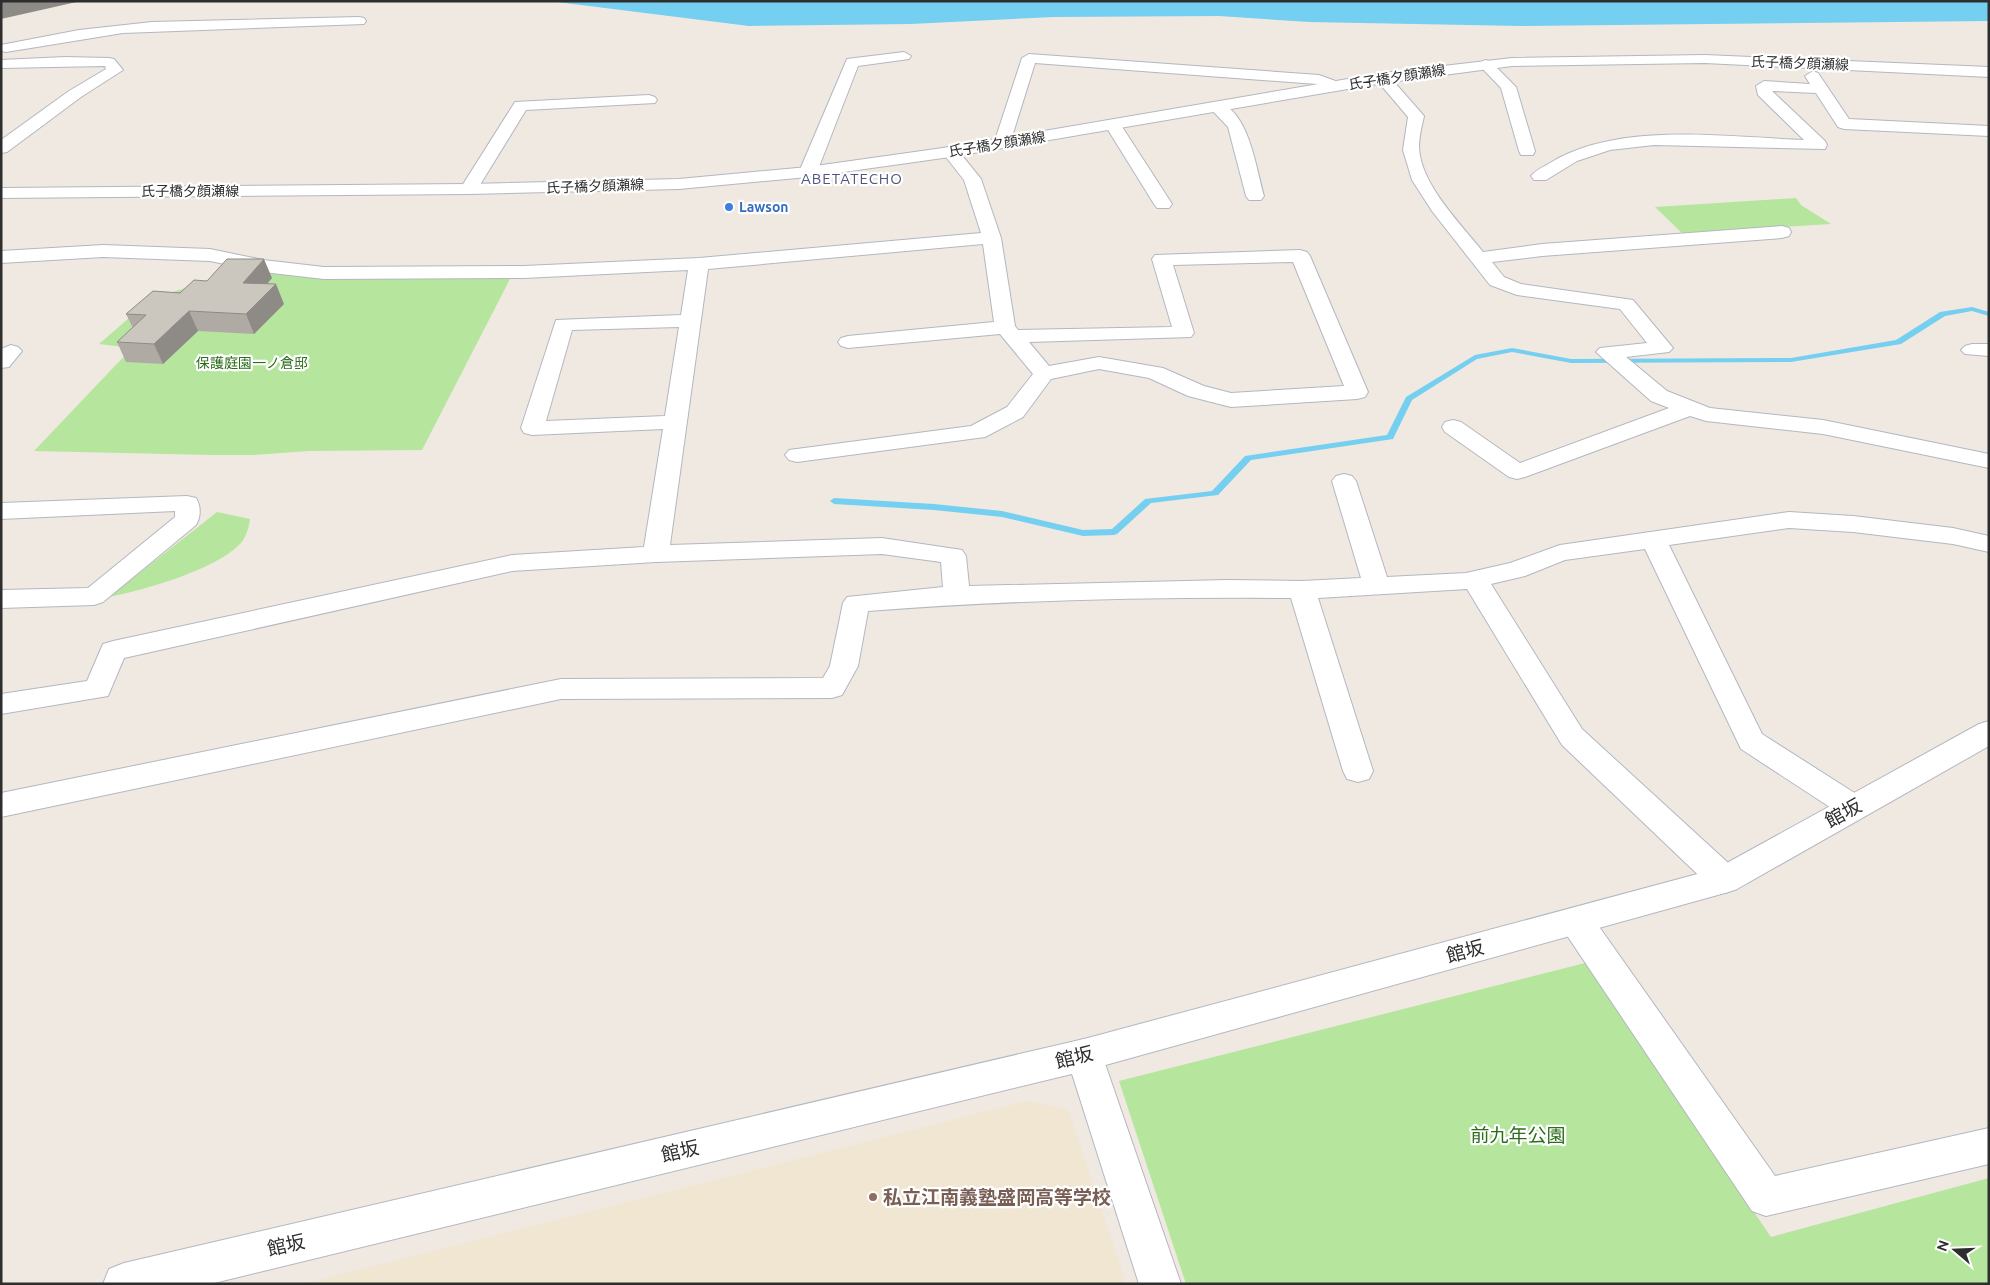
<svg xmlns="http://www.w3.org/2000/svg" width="1990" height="1285" font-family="Ubuntu,'Noto Sans JP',sans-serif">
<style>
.education{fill:#f0e6d1}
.green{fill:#b6e59e}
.water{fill:#75cff0}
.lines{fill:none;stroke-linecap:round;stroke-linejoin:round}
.stream{fill:#75cff0;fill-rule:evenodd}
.minor-casing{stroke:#b4b7c1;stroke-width:2}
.secondary-casing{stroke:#b4b7c1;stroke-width:2}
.minor{fill:#fff;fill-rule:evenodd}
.secondary{fill:#fff;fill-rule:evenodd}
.wall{fill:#afaba4}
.shaded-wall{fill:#8e8b86}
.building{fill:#cbc7bf;stroke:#8e8b86}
.shop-dot{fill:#3f7fe0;stroke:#fff;stroke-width:2}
.education-dot{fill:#8d6e63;stroke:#fff;stroke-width:2}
.labels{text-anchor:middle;stroke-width:4.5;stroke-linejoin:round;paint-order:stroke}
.far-street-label{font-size:14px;fill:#2e2e2e;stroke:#fff}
.far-shop-label{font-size:14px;font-weight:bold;fill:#366cbe;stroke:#fff;text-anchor:start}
.far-park-label{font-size:14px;fill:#2c6e1b;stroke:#fff}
.far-neighbourhood-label{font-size:15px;letter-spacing:1px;fill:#4d5680;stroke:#fff}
.near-street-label{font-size:19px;fill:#2e2e2e;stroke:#fff}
.near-park-label{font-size:19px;fill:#2c6e1b;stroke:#fff}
.near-education-label{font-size:19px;font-weight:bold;fill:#785e54;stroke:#fff;text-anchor:start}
</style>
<rect width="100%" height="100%" fill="#efe9e1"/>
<path class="education" d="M1027,1101L1068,1110L1126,1284H303Z"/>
<path class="green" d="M1796,198L1801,205L1831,224L1682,233L1655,207Z
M233,267L313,278L510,279L422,450L308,451L254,455H211L34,451L132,348L99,344L151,299L219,277Z
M217,512L250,519C249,527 246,538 240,544C215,570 144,590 109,597Z
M1585,963L1771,1237L1989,1178V1284H1186L1119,1081Z"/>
<path class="water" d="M549,1H1989V21L1521,26L1309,22L1219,16L1054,17L911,24L749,26Z"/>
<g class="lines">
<path class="stream" d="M1972,307L1989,312V316L1972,311L1945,316L1901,344L1791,362L1571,363L1512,352L1477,359L1412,400L1393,439L1251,460L1218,495L1151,503L1117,534L1114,535L1083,536L1002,517L934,510L834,504L830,501L834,498L934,504L1002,511L1083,530L1112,529L1145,499L1212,491L1245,456L1387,435L1406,397L1475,355L1512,348L1571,359L1791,358L1896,340L1940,312Z"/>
<g class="minor-casing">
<path id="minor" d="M359,17L364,18L366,21L364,24L123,33L6,52L1,51V45L6,44L79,30L152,22Z
M904,52L911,56L909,59L858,66L817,172L814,176H802L799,172L847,59Z
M1029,54L1319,75L1341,83L1344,86L1336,91L1317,84L1035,63L1010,143L1008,147H996L994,143L1022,58Z
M65,57L109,58L114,59L123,70L81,97L7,152L1,153V140L69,91L106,69L105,66L1,68V60Z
M1485,60L1490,61L1516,87L1535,151L1533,155H1521L1519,151L1501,88L1478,64Z
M1813,71L1818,73L1849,119L1989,126V136L1844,129L1838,127L1816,93L1772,91L1825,141L1827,145L1825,149L1654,145L1610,150L1577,161L1546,180H1534L1531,176C1536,170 1543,167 1550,163C1618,121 1726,137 1804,140L1758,95L1756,86L1764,81L1810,84L1805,76Z
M1383,73L1388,75L1424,116C1422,126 1419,136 1419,147C1420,184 1461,224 1483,252L1542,244L1782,226L1789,228L1791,232L1789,236L1782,238L1542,256L1492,262L1504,277L1521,284L1633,300L1673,348L1669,352L1626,357L1667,391L1710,408L1823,420L1989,454V468L1823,434L1706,421L1690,416L1525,477L1517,479L1509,477L1445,432L1442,427L1445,422L1453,420L1461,422L1520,463L1669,408L1651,401L1596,352L1600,348L1647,343L1620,309L1517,295L1490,285L1432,211L1412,180L1403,150L1408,117L1375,78Z
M649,95L655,97L657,100L655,103L526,110L475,193H463L460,189L515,102Z
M1217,102C1249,110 1256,168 1264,196L1261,200H1249L1246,196L1228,127L1209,107Z
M1113,120L1119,122L1172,204L1169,208H1157L1154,204L1105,125Z
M950,147L956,148L981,179L1001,238L1015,326L1018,330L1172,327L1152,259L1155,255L1300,250L1307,252L1310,256L1368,392L1365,397L1357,399L1231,407L1188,396L1149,378L1099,369L1051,379L1023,417L985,437L797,462L789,460L785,455L789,450L971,426L1007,407L1033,374L1000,334L848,348L841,346L838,342L841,338L848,336L994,322L983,244L708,269L670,545L882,538L962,550L966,556L969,586L1227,580L1302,581L1361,578L1332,481L1336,476L1344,474L1352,476L1356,481L1387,577L1466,573L1510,563L1560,545L1789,512L1853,516L1953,528L1989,536V552L1953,544L1853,532L1789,528L1669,545L1762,734L1864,799L1869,807L1864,815L1853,819L1842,815L1741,749L1645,549L1565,560L1525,576L1491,584L1582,729L1737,871L1741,880L1737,889L1725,893L1713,889L1562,745L1467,589L1318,598L1373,771L1369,779L1358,782L1347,779L1343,771L1291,598C1150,597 1008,600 868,611L858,666L842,695L832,698L561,699L1,817V793L561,679L823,678L830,666L843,603L847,597L943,587L941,562L882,554L656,562L512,571L124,658L108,696L1,714V694L87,681L103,644L113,641L512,555L644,547L663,429L532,435L524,433L521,428L556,320L681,315L688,270L524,278L324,279L263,272L210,261L103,257L1,263V251L103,245L210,249L263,260L324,267L524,266L699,258L981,233L964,180L942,152L944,148ZM1293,262L1344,386L1231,393L1204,386L1163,368L1099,357L1049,366L1029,342L1191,337L1194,333L1173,265ZM679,327L665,416L546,421L572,330Z
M1972,344H1989V356L1965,354L1961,350L1965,346Z
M11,345L18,347L22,351L9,367L1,368V349Z
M187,496L196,498C201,506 201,517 196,525L103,602L94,605L1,608V590L88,588L175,517V511L1,519V503Z
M1576,907L1588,911L1775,1176L1989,1128V1164L1766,1216L1752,1211L1564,931L1559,921L1564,911Z
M1084,1039L1097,1043L1102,1055L1181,1284H1139L1066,1055L1071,1043Z"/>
</g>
<g class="secondary-casing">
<path id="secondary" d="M1705,55L1989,67V77L1705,63L1512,66L1383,83L950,157L808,177L679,189L469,194L1,198V188L469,184L679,179L808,167L950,147L1383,73L1512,58Z
M1989,721V746L1737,889L1725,893L1084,1071L210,1284H103L109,1269L124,1263L1084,1039L1716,869L1979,724Z"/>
</g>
<use href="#minor" class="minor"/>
<use href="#secondary" class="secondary"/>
</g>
<path class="wall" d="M272,278L267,284L284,304L254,334L198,331L163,364L126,362L117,342L133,328L126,314L207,281Z"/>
<path class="shaded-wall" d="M4,1H81L1,19V2Z
M264,259L272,278L251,302L243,283Z
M276,284L284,304L254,334L246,314Z
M189,311L198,331L163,364L154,344Z"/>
<path class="building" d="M227,259H264L243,283L276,284L246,314L189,311L154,344L117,342L146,315L126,314L153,291L180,293L194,280L207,281Z"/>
<circle class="shop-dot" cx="729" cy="207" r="5"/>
<circle class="education-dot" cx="873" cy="1197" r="5"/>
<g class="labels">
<g class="far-street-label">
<text transform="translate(1800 63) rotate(2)" y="5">氏子橋夕顔瀬線</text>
<text transform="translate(1397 77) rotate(-9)" y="5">氏子橋夕顔瀬線</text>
<text transform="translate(997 144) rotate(-9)" y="5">氏子橋夕顔瀬線</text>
<text transform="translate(595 186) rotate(-2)" y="5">氏子橋夕顔瀬線</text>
<text x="190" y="196">氏子橋夕顔瀬線</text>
</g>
<g class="far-shop-label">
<text x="739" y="212">Lawson</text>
</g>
<g class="far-park-label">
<text x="252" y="368">保護庭園一ノ倉邸</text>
</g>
<g class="far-neighbourhood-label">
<text x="852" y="184">ABETATECHO</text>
</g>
<g class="near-street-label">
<text transform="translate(1843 813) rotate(-29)" y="7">館坂</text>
<text transform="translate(1465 951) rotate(-15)" y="7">館坂</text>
<text transform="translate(1074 1057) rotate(-14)" y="7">館坂</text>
<text transform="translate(680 1151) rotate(-13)" y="7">館坂</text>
<text transform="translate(286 1245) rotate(-13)" y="7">館坂</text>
</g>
<g class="near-park-label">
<text x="1518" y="1142">前九年公園</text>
</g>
<g class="near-education-label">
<text x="883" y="1204">私立江南義塾盛岡高等学校</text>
</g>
</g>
<rect width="1990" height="1285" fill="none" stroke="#2e2e2e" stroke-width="5"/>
<g transform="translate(1955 1250) rotate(289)" stroke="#ffffff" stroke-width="4" paint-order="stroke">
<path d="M0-4L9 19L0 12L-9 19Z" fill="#2e2e2e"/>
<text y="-8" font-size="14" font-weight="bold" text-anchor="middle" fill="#2e2e2e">N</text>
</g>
</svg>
